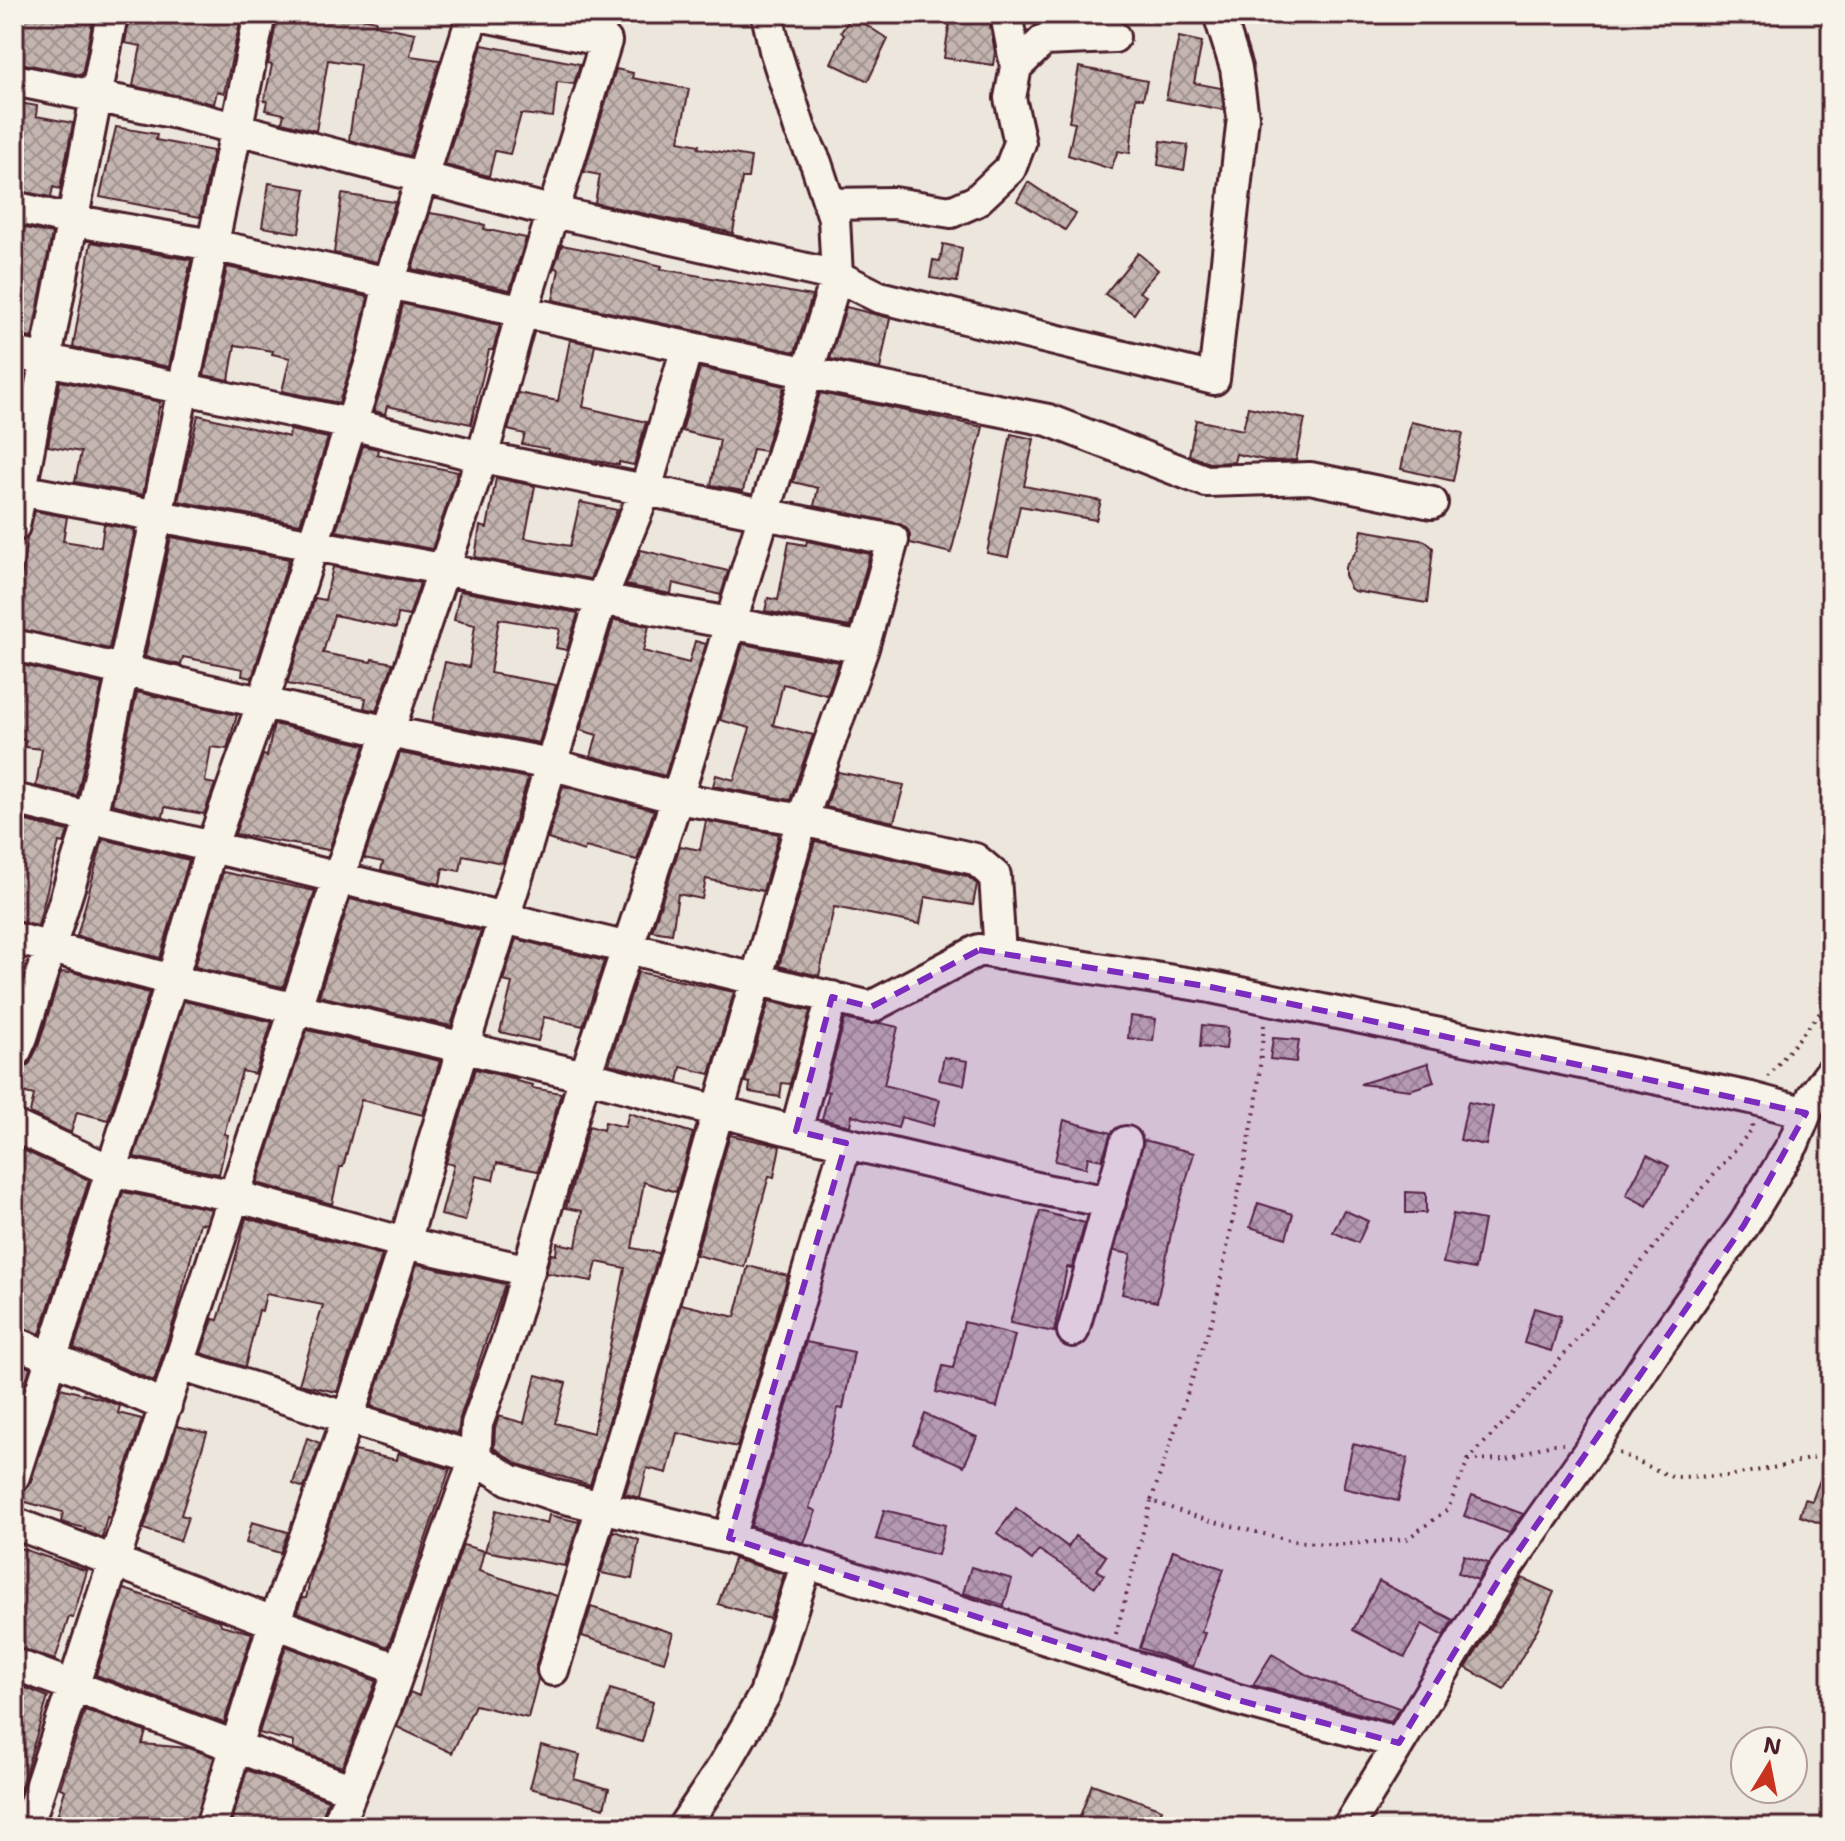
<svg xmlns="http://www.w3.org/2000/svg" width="1845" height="1841" font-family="'Shantell Sans',sans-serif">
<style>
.building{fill:url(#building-cross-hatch);stroke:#4a1f2b;stroke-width:2}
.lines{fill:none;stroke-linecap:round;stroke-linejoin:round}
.minor-casing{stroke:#4a1f2b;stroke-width:36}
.path{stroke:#4a1f2b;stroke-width:4;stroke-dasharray:2 6;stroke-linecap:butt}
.minor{stroke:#f7f3e8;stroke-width:30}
.marked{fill:#7b2cbf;fill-opacity:0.2;stroke:#7b2cbf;stroke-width:6;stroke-dasharray:16 10;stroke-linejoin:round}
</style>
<defs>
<pattern id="building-cross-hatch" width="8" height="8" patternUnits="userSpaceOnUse" patternTransform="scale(2)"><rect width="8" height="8" fill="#c4b5b0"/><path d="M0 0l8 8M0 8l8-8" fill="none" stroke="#a1938f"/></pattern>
</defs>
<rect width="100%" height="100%" fill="#ece6dd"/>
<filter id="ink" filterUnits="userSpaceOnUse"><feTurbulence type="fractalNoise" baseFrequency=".0125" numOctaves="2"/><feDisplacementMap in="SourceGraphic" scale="16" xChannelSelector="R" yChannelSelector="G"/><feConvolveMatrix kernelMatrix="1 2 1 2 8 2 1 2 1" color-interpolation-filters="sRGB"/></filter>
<g filter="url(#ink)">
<path class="building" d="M14,14H94L82,75L14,62Z
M130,14H145L186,22L187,14H242L224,93L217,91L214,104L133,86L141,46L125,43Z
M278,14H333L357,17L376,21L375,25L415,33L410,56L440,60L410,156L349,140L360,65L328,60L316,131L282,122L284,114L265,110L267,101H264L272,65L268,64Z
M951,14H988L995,52L993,65L944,58Z
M852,16L888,39L868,81L831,63L844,35L841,32Z
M1179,37L1202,42L1194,83L1221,88L1224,110L1166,99Z
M482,45L580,64L574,84L557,82L553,117L521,114L510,154L495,151L489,176L445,165Z
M1079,67L1147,81L1143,99L1136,97L1130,153L1118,151L1111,169L1068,155L1075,123L1069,122Z
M616,69L633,73L632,78L689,89L679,141L699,145L698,148L751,157L748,178H742L733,233L595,203L600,175L584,172Z
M14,102L37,106L36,116L73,123L60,189L53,187L51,197L14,190Z
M116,127L157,134L156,140L213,151L200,217L100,197Z
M1161,141L1188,145L1184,170L1158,165Z
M1028,182L1076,214L1065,230L1017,201Z
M269,183L306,189L299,233L262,227Z
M342,194L395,202L377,262L334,253Z
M430,213L454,217L485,225L484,229L526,238L510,290L412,269Z
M18,226L52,234L32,338L14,335V248Z
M91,242L191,260L169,367L73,347Z
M943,244L962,248L957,282L930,278L933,260L940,261Z
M562,245L633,259L662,266L661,269L812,296L795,352L553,300L559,269L554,268Z
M1138,253L1158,270L1139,292L1146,296L1134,314L1105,294Z
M227,267L368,297L356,350L339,403L282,391L290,358L272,354L273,351L235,345L229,380L204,375Z
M403,304L500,325L493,350H489L471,424L387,406L385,414L374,411L390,360Z
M846,307L890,318L880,369L830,359Z
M570,340L595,345L583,407L646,422L634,465L619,462V465L548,452V449L522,444L525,434L508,430L518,393L558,401Z
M700,368L784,386L765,451L753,449L743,491L711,485L720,440L682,431Z
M60,381L160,402L143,495L75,482L81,452L48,446Z
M820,393L983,427L951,553L910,543V534L906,527L897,523L814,506L818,488L793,482Z
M1248,407L1305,419L1296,460L1270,461L1236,454L1234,462L1209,463L1189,455L1196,420L1243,430Z
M198,415L289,437L290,430L328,438L300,524L178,501Z
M1411,422L1463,433L1453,481L1401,469Z
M1011,434L1034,439L1024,486L1101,501L1096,520L1020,506L1008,557L987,553Z
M363,446L378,449L377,454L394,459L458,472L432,549L336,531Z
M496,478L535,486L525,538L570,546L580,502L617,510L590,579L475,557L480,526L487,528Z
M35,511L67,517L63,541L101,547L104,524L135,530L109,649L14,628L27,538Z
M1362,530L1425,541L1433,548L1427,603L1354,591L1350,588L1345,575V567L1358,549Z
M171,537L289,559L252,678L242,676L243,669L183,657L181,665L145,657Z
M807,541L870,554L850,627L765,611L768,598L778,600L789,542L806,545Z
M641,550L728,571L721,595L673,583L671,594L626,585Z
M333,567L420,583L409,616L398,614L396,628L334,615L323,653L371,662L372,659L393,663L376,711L364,708L366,698L287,684L315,598L325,600Z
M460,591L578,613L567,650L556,648L560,629L499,619L490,673L556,685L539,743L432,722L445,662L469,667L475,625L454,620Z
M614,620L649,626L643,651L689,663L695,641L706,644L665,776L591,756L597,735L580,730Z
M743,644L839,662L827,695L783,684L773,725L813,735L790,800L713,786L716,775L734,780L750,728L720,720Z
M14,663L102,684L77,796L36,786L42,749L24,747L26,740L14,738Z
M137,692L237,715L227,749L211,747L205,782L215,784L204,814L165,807L163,817L112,804Z
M274,724L365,745L329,850L235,834L263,755L267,756Z
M400,753L528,778L502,863L463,855L460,871L443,868L440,884L381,870L383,862L364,858Z
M838,772L904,785L894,822L826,807Z
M563,786L654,810L637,860L585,847L584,851L548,839Z
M14,818L68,831L64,843L59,842L38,926L14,921Z
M706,821L779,834L763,891L706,879L702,899L678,894L672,934L652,931L680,846L700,850Z
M103,839L189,860L160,958L77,936Z
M815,841L967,876L977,884L973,905L925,897L920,924L834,907L819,976L779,966Z
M223,872L315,891L283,987L195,967Z
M350,899L481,931L451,1026L319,996Z
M516,939L604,961L583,1026L544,1017L538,1041L500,1032L512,983L503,981Z
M69,971L149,993L108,1120L77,1112L71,1133L30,1113L34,1095L14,1090L19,1072L30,1063L39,1044L61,972L69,973Z
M638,972L734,992L710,1074L681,1067L678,1082L609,1064Z
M184,1001L272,1022L255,1074L242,1071L224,1134L228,1135L219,1174L134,1157Z
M769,1001L810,1011L790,1084L782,1083L780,1097L749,1092L750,1083L745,1082Z
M1130,1016L1156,1019L1153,1041L1128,1038Z
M845,1019L867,1024L880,1023L898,1027L884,1085L940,1100L933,1126L901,1117L898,1128L852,1115L850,1126L822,1119L829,1092L825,1091Z
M1202,1025L1228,1028L1226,1049L1200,1047Z
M307,1030L440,1061L423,1115L361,1100L343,1167H340L332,1204L257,1183Z
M1273,1038L1299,1040L1296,1062L1270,1059Z
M944,1057L968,1061L964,1085L939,1080Z
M1428,1063L1434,1082L1410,1090L1360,1084Z
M475,1069L516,1079V1081L533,1085L532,1088L561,1093L538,1171L497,1163L493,1180L476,1176L465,1221L441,1215L454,1165L446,1163Z
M1468,1102L1493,1107L1486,1145L1460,1140Z
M629,1113L693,1133L676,1192L644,1182L632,1248L659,1253L590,1485L518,1464L494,1448L495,1428L499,1416L524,1423L536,1375L566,1383L555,1423L593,1433L625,1268L597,1262L592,1281L547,1273L546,1271L551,1254L556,1255L557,1243L576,1247L582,1211L566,1208L589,1126L603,1130L605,1122L625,1127Z
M1064,1120L1111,1133L1102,1160L1088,1157L1086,1168L1055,1161Z
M730,1135L780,1146L774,1177L769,1176L744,1267L696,1255Z
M1144,1140L1194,1153L1172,1229L1157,1302L1122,1294L1131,1254L1114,1251Z
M14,1146L89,1180L40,1334L14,1324Z
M1647,1155L1669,1166L1647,1206L1626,1195Z
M123,1192L211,1209L206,1224L200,1223L177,1311L154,1381L74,1348Z
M1406,1192L1426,1193V1213H1406Z
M1258,1203L1293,1214L1286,1238L1250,1227Z
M1344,1210L1368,1221L1358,1243L1333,1232Z
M1040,1211L1085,1223L1072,1268L1067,1267L1054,1332L1010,1323Z
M1453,1214L1484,1220L1475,1269L1443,1263Z
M246,1218L382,1255L337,1392L299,1384L323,1305L266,1294L262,1311L259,1310L245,1367L201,1353L213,1319L218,1320L224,1301Z
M417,1264L505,1284L460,1418L458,1434L371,1406Z
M748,1266L788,1276L737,1447L677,1433L667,1473L647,1468L640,1498L625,1494L681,1304L735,1317Z
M1534,1308L1561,1316L1551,1351L1524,1343Z
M964,1322L1015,1335L997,1407L936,1392L943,1366L953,1368Z
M806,1342L854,1352L843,1409L838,1408L830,1445L809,1508L816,1511L804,1543L751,1526Z
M14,1362L30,1368L14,1416Z
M61,1388L105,1400L120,1406L118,1413L142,1419L110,1518L107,1517L102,1538L85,1531V1528L61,1522L63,1512L14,1499L15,1494L25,1490L31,1481Z
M925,1414L977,1437L964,1466L913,1444Z
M177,1426L207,1433L181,1515L188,1517L180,1541L144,1529Z
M307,1438L320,1443L304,1488L293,1484Z
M1353,1444L1408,1458L1398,1501L1343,1488Z
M355,1451L397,1460L398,1453L450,1469L388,1647L297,1612L302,1598H306L314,1564Z
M1829,1456L1831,1457V1527L1800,1516L1805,1499L1812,1501Z
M1472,1495L1523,1514L1509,1533L1464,1516Z
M1016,1508L1068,1547L1075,1536L1106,1556L1097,1570L1104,1575L1095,1587L1039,1550L1032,1560L997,1533Z
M496,1510L547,1524L549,1515L579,1522L565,1566L485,1551Z
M884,1510L945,1525L938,1555L876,1539Z
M252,1522L288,1532L280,1553L246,1543Z
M614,1531L639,1540L632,1579L601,1573Z
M463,1545L484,1551L479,1571L557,1596L536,1665L538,1679L528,1718L475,1705L452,1753L397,1727L410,1692L419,1696L445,1596Z
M14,1546L87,1571L73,1618L69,1617L55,1660L14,1646Z
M1173,1550L1224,1569L1201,1632L1205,1633L1193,1667L1140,1648Z
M1464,1555L1488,1563L1478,1580L1458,1573Z
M734,1559L784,1574L770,1619L718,1604Z
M971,1567L1012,1579L1004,1605L963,1593Z
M1522,1578L1554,1592L1539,1626L1504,1689L1466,1668Z
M1379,1581L1453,1620L1443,1636L1422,1624L1405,1657L1353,1630Z
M124,1589L220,1621L221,1625L252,1633L224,1723L96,1675Z
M591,1607L673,1633L664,1662L582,1636Z
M286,1646L376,1681L342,1767L293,1749L294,1742L259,1733Z
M1272,1654L1309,1676L1399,1708L1391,1722L1253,1685Z
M14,1683L48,1697L18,1797H14Z
M610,1689L653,1702L642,1742L599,1729Z
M85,1710L146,1732L142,1744L189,1748L214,1757L194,1827H54L65,1790L60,1788Z
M541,1745L580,1755L574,1779L609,1789L604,1808L530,1788Z
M247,1770L328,1800L319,1827H230Z
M1092,1784L1162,1809L1155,1827H1076Z"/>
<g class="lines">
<g class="minor-casing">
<path id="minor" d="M1006,14L1016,67
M14,80L177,113L554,212L837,276L879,297L1214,379L1243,117L1236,68L1219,14
M829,204L894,203L951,212L976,201L1010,169L1020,143L1010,98L1016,67L1044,40L1114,37
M14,207L71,220L212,245L809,373L1048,420L1206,481L1310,478L1432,503
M14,353L351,424L482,457L893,540L863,648L802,820L654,1334L553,1670
M14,489L863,648
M14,526L112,14
M14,645L389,732L550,764L677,798L802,820L975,859L995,876L1000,954
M14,799L871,1007L979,950L1211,987L1751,1098L1806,1113
M14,938L172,980L585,1076L786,1129L1050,1191L1110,1202
M14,1055L22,1037L91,817L157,516L260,14
M14,1126L112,1171L235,1196L405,1243L529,1271
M796,1131L832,997
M1073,1331L1126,1142
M14,1342L166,1406
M180,1365L475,1458L510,1480L557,1496L729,1538L1238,1700L1399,1743
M14,1476L172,980L211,848L263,702L373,355L389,283L473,14
M14,1523L399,1670
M729,1538L846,1143
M14,1664L350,1789
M27,1827L338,879L482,457L522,312L606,41L474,14
M211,1827L274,1623L348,1418L405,1243L434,1140L526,848L601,599L646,489L687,347
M337,1827L387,1704L475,1458L477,1424L508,1338L585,1076L677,798L837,276L834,218L816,163L800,129L775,50L767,14
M683,1827L723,1767L765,1694L807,1562
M1348,1827L1501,1576L1594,1444L1655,1351L1744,1225L1793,1144L1813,1096L1831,1072"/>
</g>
<path class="path" d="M1264,1025L1256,1106L1213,1317L1151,1501L1203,1519L1293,1541L1337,1545L1407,1539L1448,1509L1468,1460L1533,1392L1753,1128L1752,1124
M1768,1077L1831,999
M1619,1453L1672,1477L1728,1476L1783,1466L1831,1453
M1468,1460L1507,1459L1551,1444H1563
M1116,1634L1151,1501"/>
<use href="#minor" class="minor"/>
</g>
</g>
<path class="marked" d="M979,950L1211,987L1806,1113L1744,1225L1501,1576L1399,1743L1238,1700L729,1538L846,1143L796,1131L832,997L871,1007Z"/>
<rect width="1845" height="1841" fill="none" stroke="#f7f3e8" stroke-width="48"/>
<rect x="24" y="24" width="1797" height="1793" fill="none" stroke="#4a1f2b" stroke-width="3" filter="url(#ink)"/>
<g transform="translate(1769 1765) rotate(10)"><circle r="38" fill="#f7f3e8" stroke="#b29e9c" stroke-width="2"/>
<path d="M0-6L14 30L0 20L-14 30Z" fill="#c8321e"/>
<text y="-12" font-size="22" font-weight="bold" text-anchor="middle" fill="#4a1f2b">N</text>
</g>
</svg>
